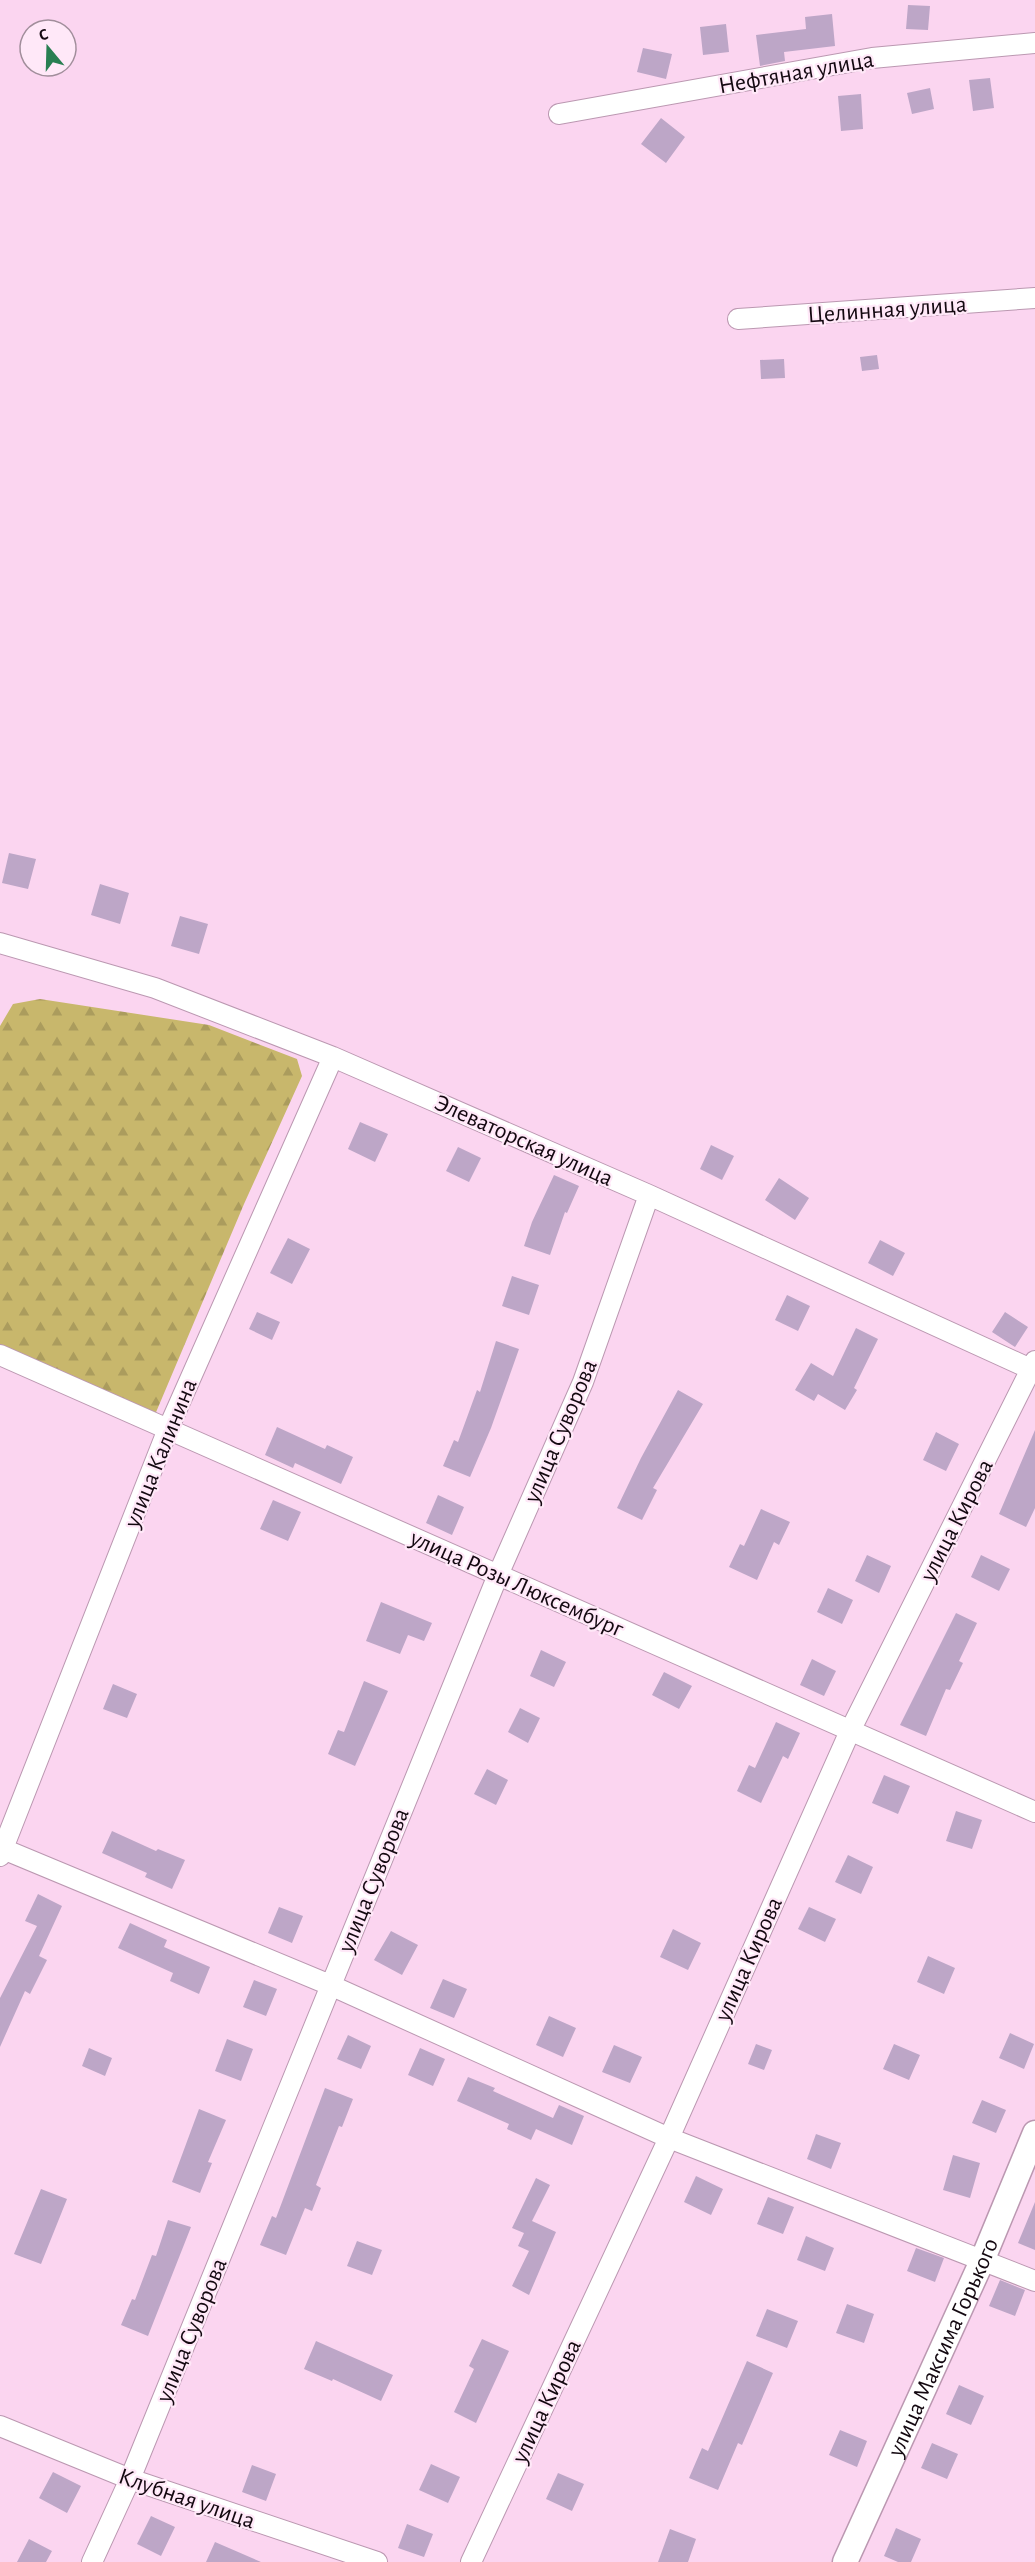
<svg xmlns="http://www.w3.org/2000/svg" width="1035" height="2562" font-family="'Alegreya Sans',sans-serif">
<style>
.forest{fill:url(#forest-firs)}
.building{fill:#bda6c7}
.lines{fill:none;stroke-linecap:round;stroke-linejoin:round}
.minor-casing{stroke:#bb98b1;stroke-width:22}
.tertiary-casing{stroke:#bb98b1;stroke-width:27}
.minor{stroke:#fff;stroke-width:20}
.tertiary{stroke:#fff;stroke-width:24}
.labels{text-anchor:middle;stroke-width:4.5;stroke-linejoin:round;paint-order:stroke}
.street-label{font-size:24px;fill:#130810;stroke:#ffe8f8}
</style>
<defs>
<pattern id="forest-firs" width="22" height="20" patternUnits="userSpaceOnUse" patternTransform="scale(1.5)"><rect width="22" height="20" fill="#c8b76c"/><path d="M5 1l3.5 6h-7zM16 11l3.5 6h-7z" fill="#ab9c5d"/></pattern>
</defs>
<rect width="100%" height="100%" fill="#fbd5f0"/>
<path class="forest" d="M40,999L209,1025L297,1059L302,1076L244,1204L154,1417L0,1347V1026L13,1004Z"/>
<path class="building" d="M908,5L930,6L928,30L906,29Z
M832,14L835,46L784,52L785,61L760,66L756,35L806,29L805,17Z
M726,24L729,52L703,55L700,27Z
M643,48L672,54L666,79L637,72Z
M990,78L994,108L973,111L969,80Z
M930,88L934,109L912,114L907,93Z
M861,94L863,129L841,131L838,96Z
M661,118L685,137L666,163L641,144Z
M877,355L879,369L862,371L860,357Z
M784,359L785,378L761,379L760,360Z
M9,853L36,859L28,889L2,883Z
M100,884L129,893L120,924L91,915Z
M180,916L208,924L199,954L171,946Z
M360,1122L388,1134L375,1162L348,1149Z
M711,1145L734,1156L722,1180L700,1169Z
M458,1147L481,1158L469,1182L446,1171Z
M554,1175L579,1186L567,1213L565,1212L550,1255L524,1246L532,1222Z
M779,1178L809,1198L795,1220L765,1200Z
M288,1238L310,1249L292,1284L270,1273Z
M880,1240L905,1253L893,1276L868,1263Z
M512,1276L539,1285L529,1315L502,1306Z
M787,1295L810,1306L798,1331L775,1320Z
M257,1312L280,1322L272,1340L249,1329Z
M1005,1312L1028,1327L1015,1347L992,1332Z
M856,1328L878,1339L854,1388L857,1390L845,1410L818,1394L814,1401L795,1390L811,1363L833,1376Z
M496,1341L519,1349L491,1428L470,1477L443,1466L454,1440L458,1442L477,1390L480,1392Z
M678,1390L703,1404L653,1488L657,1490L642,1520L617,1508L641,1458Z
M277,1427L325,1449L327,1445L353,1457L341,1484L295,1463L293,1468L265,1455Z
M1035,1430V1508L1026,1527L999,1514Z
M936,1432L959,1444L946,1471L923,1460Z
M438,1495L464,1507L452,1535L426,1523Z
M273,1500L301,1512L288,1541L260,1529Z
M761,1509L790,1522L779,1545L774,1542L757,1580L729,1567L740,1544L744,1546Z
M867,1555L891,1566L879,1593L855,1581Z
M981,1555L1010,1569L999,1591L971,1577Z
M828,1588L853,1600L842,1624L817,1612Z
M381,1602L432,1623L424,1641L408,1635L400,1654L366,1641Z
M956,1613L977,1623L959,1661L963,1663L950,1690L946,1689L926,1736L900,1725Z
M541,1650L566,1662L554,1687L530,1676Z
M812,1659L836,1671L824,1696L800,1685Z
M664,1672L692,1686L679,1709L652,1695Z
M364,1681L388,1691L355,1766L328,1754L338,1730L344,1732Z
M113,1684L137,1694L127,1718L103,1709Z
M520,1708L540,1718L528,1743L508,1732Z
M776,1722L800,1733L788,1759L783,1756L761,1803L737,1791L749,1765L755,1768Z
M487,1769L508,1780L496,1805L474,1794Z
M884,1775L910,1786L898,1814L872,1803Z
M956,1811L982,1820L972,1849L946,1841Z
M112,1831L156,1851L158,1849L185,1860L172,1889L145,1877L147,1873L102,1853Z
M848,1855L873,1867L861,1894L835,1882Z
M38,1894L62,1906L39,1956L47,1960L30,1994L25,1991L0,2047V1998L37,1926L25,1921Z
M279,1907L303,1916L292,1943L268,1933Z
M809,1907L836,1919L825,1942L798,1929Z
M130,1923L167,1940L164,1947L210,1967L199,1994L170,1981L173,1973L118,1948Z
M673,1929L701,1943L688,1970L660,1957Z
M391,1931L418,1945L402,1975L374,1960Z
M928,1956L955,1968L944,1994L917,1982Z
M443,1979L467,1989L454,2018L430,2008Z
M254,1980L277,1989L266,2016L243,2007Z
M549,2016L576,2028L563,2057L536,2045Z
M1010,2033L1034,2044L1024,2069L999,2058Z
M348,2035L371,2046L361,2069L337,2059Z
M227,2039L253,2049L241,2081L215,2071Z
M756,2044L772,2050L764,2070L748,2064Z
M894,2044L920,2055L909,2080L883,2069Z
M614,2045L642,2057L630,2083L602,2072Z
M89,2048L112,2058L105,2076L82,2066Z
M420,2048L445,2059L433,2086L408,2075Z
M468,2077L495,2088L493,2091L553,2118L559,2105L584,2116L572,2145L536,2129L531,2140L507,2129L509,2124L457,2101Z
M325,2088L353,2099L342,2127L339,2126L316,2185L321,2188L312,2211L305,2208L286,2255L260,2245L272,2216L276,2218Z
M982,2100L1006,2110L996,2133L972,2123Z
M199,2109L226,2120L208,2162L212,2163L200,2193L172,2182Z
M816,2134L841,2143L831,2169L807,2159Z
M953,2155L980,2163L970,2198L943,2190Z
M696,2176L723,2189L711,2215L684,2202Z
M536,2178L550,2185L532,2221L556,2232L529,2295L512,2286L529,2251L518,2246L524,2233L512,2228Z
M41,2189L67,2199L41,2264L14,2254Z
M768,2197L794,2207L783,2234L757,2224Z
M1035,2202V2250L1018,2243Z
M168,2220L191,2227L148,2336L121,2325L132,2299L135,2300L152,2255L156,2256Z
M806,2236L834,2248L825,2271L797,2260Z
M357,2241L382,2250L372,2275L347,2266Z
M916,2248L944,2258L935,2282L907,2271Z
M1000,2280L1025,2290L1015,2316L989,2306Z
M847,2304L874,2314L864,2343L836,2333Z
M767,2309L798,2321L787,2348L756,2336Z
M482,2339L509,2351L476,2423L454,2412L474,2369L469,2366Z
M316,2341L393,2375L381,2401L333,2379L332,2381L304,2369Z
M747,2361L773,2373L742,2445L738,2443L718,2490L689,2478L702,2448L708,2451Z
M959,2385L984,2396L971,2425L946,2414Z
M840,2430L867,2441L857,2467L829,2455Z
M932,2443L958,2454L947,2479L921,2468Z
M431,2464L460,2477L448,2503L419,2490Z
M252,2465L276,2474L266,2501L242,2492Z
M53,2472L81,2486L67,2513L39,2498Z
M558,2473L584,2484L572,2511L546,2499Z
M151,2516L175,2527L161,2556L137,2544Z
M407,2524L433,2534L424,2557L398,2548Z
M896,2528L921,2539L911,2562H898L884,2556Z
M670,2529L696,2539L688,2562H658Z
M29,2539L52,2551L46,2562H17Z
M215,2542L261,2562H206Z"/>
<g class="lines">
<g class="minor-casing">
<path id="minor" d="M559,114L872,58L1035,43
M738,319L1035,298
M0,943L155,988L333,1057L649,1195L1035,1371
M0,1355L1035,1812
M3,1849L330,1985L669,2138L1035,2281
M0,1856L168,1429L333,1057
M0,2426L130,2479L377,2562
M92,2562L130,2479L498,1575L583,1382L649,1195
M471,2562L669,2138L850,1731L1035,1361"/>
</g>
<g class="tertiary-casing">
<g id="tertiary">
<path id="s1" d="M845,2562L982,2261L1035,2133"/>
</g>
</g>
<use href="#minor" class="minor"/>
<use href="#tertiary" class="tertiary"/>
</g>
<g class="labels">
<g class="street-label">
<text transform="translate(796 72) rotate(-10)" y="8">Нефтяная улица</text>
<text transform="translate(887 309) rotate(-4)" y="8">Целинная улица</text>
<text transform="translate(524 1140) rotate(24)" y="8">Элеваторская улица</text>
<text transform="translate(560 1431) rotate(-67)" y="8">улица Суворова</text>
<text transform="translate(160 1453) rotate(-68)" y="8">улица Калинина</text>
<text transform="translate(956 1520) rotate(-63)" y="8">улица Кирова</text>
<text transform="translate(517 1583) rotate(24)" y="8">улица Розы Люксембург</text>
<text transform="translate(373 1880) rotate(-68)" y="8">улица Суворова</text>
<text transform="translate(748 1959) rotate(-66)" y="8">улица Кирова</text>
<text transform="translate(191 2330) rotate(-68)" y="8">улица Суворова</text>
<text dy="8" stroke="none"><textPath href="#s1" startOffset="236">улица Максима Горького</textPath></text>
<text transform="translate(546 2401) rotate(-65)" y="8">улица Кирова</text>
<text transform="translate(187 2498) rotate(19)" y="8">Клубная улица</text>
</g>
</g>
<g transform="translate(48 48) rotate(341)"><circle r="28" fill="#ffe8f8" stroke="#a18e9b" stroke-width="1.5"/>
<path d="M0-4.5L10 22L0 15L-10 22Z" fill="#297f52"/>
<text y="-9" font-size="16" font-weight="bold" text-anchor="middle" fill="#130810">С</text>
</g>
</svg>
